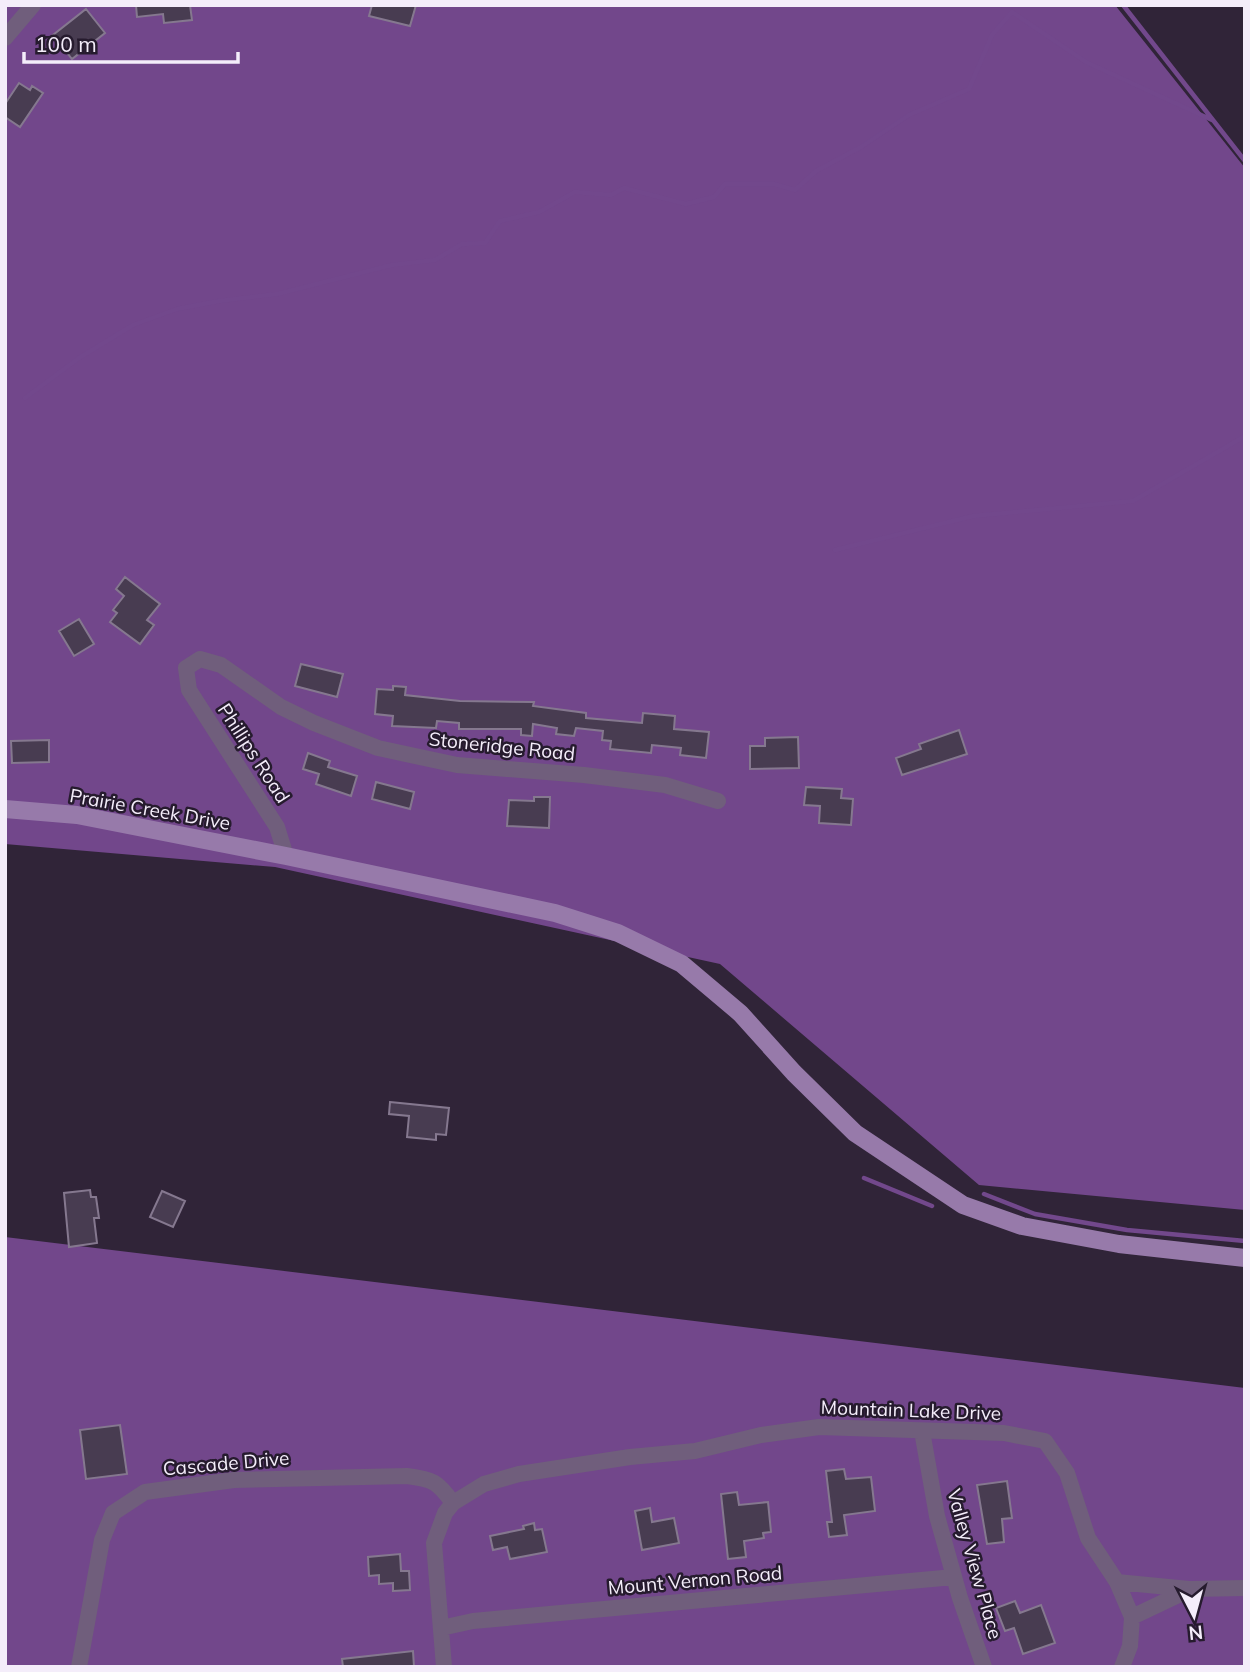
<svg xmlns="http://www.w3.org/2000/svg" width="1250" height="1672" font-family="Mulish,sans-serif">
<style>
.forest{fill:#72478b}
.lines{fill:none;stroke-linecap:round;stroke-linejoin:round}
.stream{stroke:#72488c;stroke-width:4.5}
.building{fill:#483c51;stroke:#85788f;stroke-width:2}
.minor{stroke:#705e7c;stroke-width:16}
.secondary{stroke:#977aaa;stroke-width:18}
.labels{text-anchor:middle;stroke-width:5;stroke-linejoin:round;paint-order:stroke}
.street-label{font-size:19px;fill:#f4edfa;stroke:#261b2e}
</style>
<rect width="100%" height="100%" fill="#302438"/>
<path class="forest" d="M5,5H1115L1245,168V1210L979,1185L720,964L275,867L5,844Z
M5,1237L1245,1388V1667H5Z"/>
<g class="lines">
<path class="stream" d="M1123,5L1245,161
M25,398L79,358L133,325L177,309L219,301L277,294L392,265L435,260L462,244L485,243L500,221L539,212L575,192L611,195L624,188L686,204L714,197L725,184H774L795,190L816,171L861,147L909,115L969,89L992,35L1012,12L1086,62L1212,120
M835,550L973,516L1133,501L1245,436
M864,1178L932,1206
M984,1194L1035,1214L1127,1230L1245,1241"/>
</g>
<path class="building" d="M136,5H190L192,20L164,23L163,14L137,17Z
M372,5H416L410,26L369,16Z
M86,9L105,33L72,59L53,35Z
M19,83L30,90L32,86L43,93L20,127L5,117V104Z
M125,577L160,604L147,620L154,625L140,644L110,622L117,613L113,610L124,596L116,589Z
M79,619L94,644L74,656L59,631Z
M301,664L343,674L337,697L295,686Z
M393,686L406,687L405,695L460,701L534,702L533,706L586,713V718L642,723L643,713L675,716L674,729L709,732L706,758L680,755L681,748L652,745L651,753L610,749L611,741L602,740L603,731L576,728L574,736L556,734L557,728L533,724L532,736L521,735V729H459V723L437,721L436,728L392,726L393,716L375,714L377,689L393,690Z
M959,730L967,754L902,775L896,758L921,749L919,744Z
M798,737L799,768L750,769V746H765V738Z
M49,740V762L12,763L11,741Z
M308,753L330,761L328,767L357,776L351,796L316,784L319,774L303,769Z
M376,782L414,792L410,809L372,799Z
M806,787L842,789L841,798L853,799L851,825L819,823L820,806L804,805Z
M534,797H550L549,828L507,826L509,800L534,801Z
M390,1102L449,1108L446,1135L436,1134V1140L407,1137L409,1116L389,1114Z
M90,1190L91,1197H96L99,1218H94L97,1243L69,1247L64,1193Z
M162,1191L185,1201L173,1227L150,1217Z
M120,1425L127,1474L86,1479L80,1430Z
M844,1469L846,1479L871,1477L875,1511L844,1515L847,1535L829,1537L827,1522H832L826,1471Z
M1007,1481L1012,1518L1002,1519L1004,1542L987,1544L977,1485Z
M737,1492L739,1505L768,1502L771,1532L763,1533L764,1538L744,1541L746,1557L728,1559L721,1494Z
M650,1508L652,1522L674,1518L679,1543L642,1550L635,1511Z
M534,1523L535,1530L542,1529L547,1552L510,1559L507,1547L493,1550L490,1536L524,1529L523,1526Z
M400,1554L401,1571H409L410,1590L393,1591V1583L379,1584V1575L369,1576L368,1557Z
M1015,1601L1020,1613L1041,1605L1055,1643L1023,1654L1014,1628L1005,1631L996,1608Z
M413,1651L414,1667H343L342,1659Z"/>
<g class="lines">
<path class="minor" d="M5,38L33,5
M286,856L277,827L189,690L186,668L200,659L221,665L281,707L314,723L378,748L457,765L584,775L665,785L718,801
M922,1431L937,1516L960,1598L984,1667
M1117,1582L1189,1589
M1132,1617L1191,1589L1245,1588
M441,1628L473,1621L954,1577
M79,1667L102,1540L113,1513L145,1492L234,1480L407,1476C433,1479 438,1482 453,1503
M444,1667L434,1543L445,1513L453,1503L484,1484L519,1474L630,1457L695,1451L761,1435L819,1427L1004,1433L1045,1441L1067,1473L1088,1538L1117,1582L1132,1617L1130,1646L1122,1667"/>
<path class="secondary" d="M5,809L77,815L286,856L555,913L618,933L682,964L740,1013L794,1073L855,1133L963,1205L1022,1226L1119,1244L1245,1258"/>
</g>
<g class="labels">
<g class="street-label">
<text transform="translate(502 746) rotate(6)" y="7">Stoneridge Road</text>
<text transform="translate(254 753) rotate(57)" y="7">Phillips Road</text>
<text transform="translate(150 809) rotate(10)" y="7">Prairie Creek Drive</text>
<text transform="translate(911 1410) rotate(2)" y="7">Mountain Lake Drive</text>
<text transform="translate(226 1463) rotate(-5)" y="7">Cascade Drive</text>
<text transform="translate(975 1564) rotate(74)" y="7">Valley View Place</text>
<text transform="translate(695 1580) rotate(-5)" y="7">Mount Vernon Road</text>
</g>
</g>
<rect width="1250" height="1672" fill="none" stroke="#f4edfa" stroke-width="14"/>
<g transform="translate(1194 1616) rotate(174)" stroke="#261b2e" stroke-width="5" paint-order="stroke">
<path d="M0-5L12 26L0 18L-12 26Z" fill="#f4edfa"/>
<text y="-10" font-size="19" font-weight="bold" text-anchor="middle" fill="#f4edfa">N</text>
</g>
<path d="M24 52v10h214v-10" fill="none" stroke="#f4edfa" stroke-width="3.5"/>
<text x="35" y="52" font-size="21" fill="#f4edfa" stroke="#261b2e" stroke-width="5" paint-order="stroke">100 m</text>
</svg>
